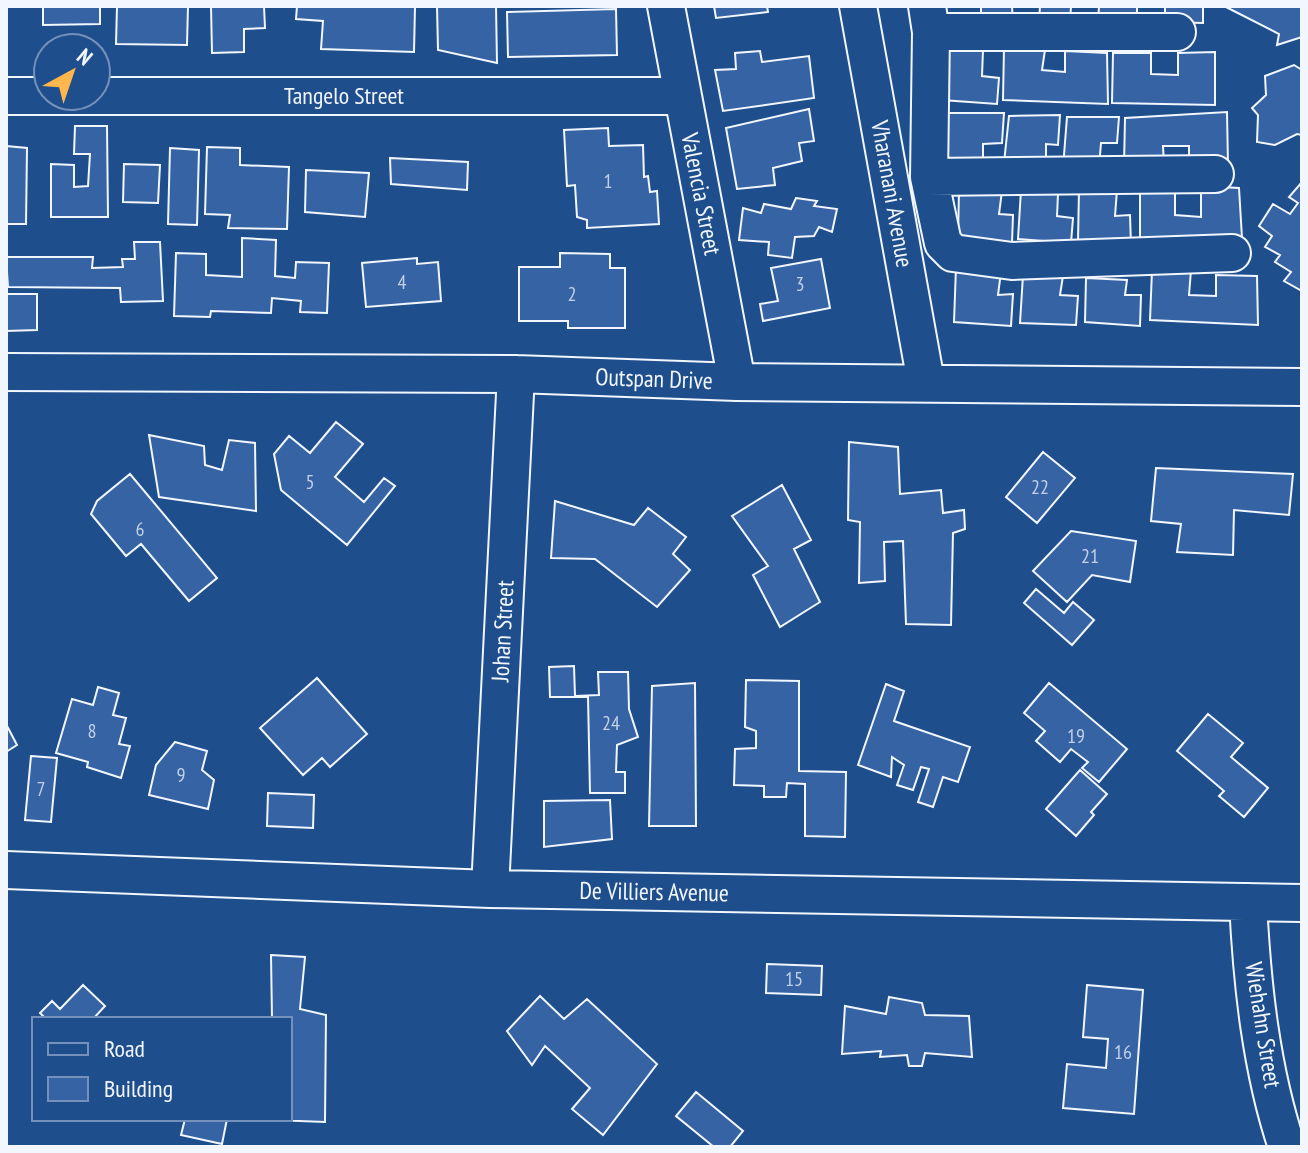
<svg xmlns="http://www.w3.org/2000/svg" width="1308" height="1153" font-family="'PT Sans Narrow',sans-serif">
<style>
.building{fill:#3563a3;stroke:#f2f6ff;stroke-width:2}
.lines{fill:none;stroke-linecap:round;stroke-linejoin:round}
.minor-casing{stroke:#f2f6ff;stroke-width:40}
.minor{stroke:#1f4e8c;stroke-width:36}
.labels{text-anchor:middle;stroke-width:6;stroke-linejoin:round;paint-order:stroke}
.number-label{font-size:20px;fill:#c3d1e8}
.street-label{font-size:24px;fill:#f2f6ff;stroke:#1f4e8c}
</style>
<rect width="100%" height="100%" fill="#1f4e8c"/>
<path class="building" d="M43,6H100V24L43,25Z
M117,6H188L187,45L116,44Z
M211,6H264L265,28L244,29V52L212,53Z
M297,6H415L414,52L321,49L323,21L296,19Z
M437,6H496L497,63L438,50Z
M714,6H767L768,12L716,18Z
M981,6H1012L1013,23L981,21Z
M1040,6H1071L1070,22L1039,21Z
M1099,6H1137V24L1098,25Z
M1165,6H1203V23L1165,22Z
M1224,6H1302V37L1277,45L1279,34Z
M616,9L617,55L508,57L507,12Z
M1004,47L1045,50L1042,70L1065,72V51L1107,53L1108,104L1003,100Z
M945,50H983L982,76L999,78L997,104L942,100Z
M760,51L762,62L809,56L814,98L723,111L715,70L736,69L735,53Z
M1215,52V105L1112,103L1113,53H1151V74L1178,75V53Z
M1294,65L1302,70V135L1297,134L1275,145L1257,142L1258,115L1252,108L1266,95L1265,76Z
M809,109L814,141L799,143L802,161L773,168L775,185L737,189L726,128Z
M1227,112L1228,165L1189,167V146H1163L1164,164L1124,166L1125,118Z
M947,113H1004L1002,143L983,144V167H945Z
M1060,115L1058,145L1046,144V165L1004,163L1009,116Z
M1067,117H1119L1117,143H1101L1099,167L1063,168Z
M75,126H107L108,217H51V164L74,165V187L88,186L90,154H74Z
M608,128L609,146L643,145L644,177L648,176L650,192L657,191L659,224L587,228V220L577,217L575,185L567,186L564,130Z
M6,146L27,148L26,224H6Z
M207,147L240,148V165L289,167L287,229L228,228L230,215L205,214Z
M170,148L199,150L197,225L168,224Z
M390,158L468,162L467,190L391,184Z
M124,164L160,165L158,203L123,202Z
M306,170L369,173L365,217L305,212Z
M1302,182V291L1284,281L1291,272L1275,262L1280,255L1265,247L1272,236L1259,226L1273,204L1290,214L1298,203L1289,197Z
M1201,186L1239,188L1242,238L1140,240V188H1175V215L1201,217Z
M959,189L1002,191L999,214L1013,215L1012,243L958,240Z
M1079,189L1117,190L1115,216L1130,215L1131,245L1078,242Z
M1021,190L1058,194L1057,216L1073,218L1071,243L1018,239Z
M796,198L817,201L814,206L837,209L832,232L819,227L814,236L795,237L792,258L768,255L769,242L739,240L743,208L761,213L764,204L791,209Z
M242,238L276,240L275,276L295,278L296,262L329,263L327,313L300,312L301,301L272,298L271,313L211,311L210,317L174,316L176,253L206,254V275L242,277Z
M134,242H160L163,301L121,302L120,288L8,287L6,257H93L92,268L123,267L122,259H135Z
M560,253L610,254V268H625V328H568V321H519V267H560Z
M417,258V264L438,262L441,301L366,307L362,263Z
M821,259L830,308L763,321L760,304L778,301L771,268Z
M956,267L1001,272L998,295L1013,294L1011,326L954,322Z
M1152,270H1191L1189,295L1216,296V275L1257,276L1258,325L1150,320Z
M1023,275L1063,276L1060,295L1078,296L1076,325L1020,323Z
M1086,278L1127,280L1125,295H1141L1140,326L1085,322Z
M6,294H37V330L6,331Z
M336,422L363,444L335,477L364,502L384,478L395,486L347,545L281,490L274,454L289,436L310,453Z
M149,435L204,446L205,465L222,470L229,440L255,443L256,511L159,497Z
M849,442L898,447L900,494L941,490L943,513L964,510L965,529L953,533L951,625L906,624L903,541L884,542L885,581L859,583L860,522L848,520Z
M1043,452L1075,478L1037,523L1006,497Z
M1156,468L1293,474L1289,515L1234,510L1233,555L1177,552L1181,524L1151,521Z
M130,474L217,578L189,601L141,544L126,556L91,514L97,501Z
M782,485L811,540L794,549L820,602L780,627L753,575L768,566L732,516Z
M555,501L634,525L648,508L686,537L673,554L690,570L657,607L595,559L551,558Z
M1071,531L1136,541L1130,582L1092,575L1067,602L1033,571Z
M1036,589L1064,613L1073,602L1094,620L1072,645L1024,603Z
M574,666L575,696L599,695L598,672H628L629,709L638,737L617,745L616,772H625V793H590L588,697H550L549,667Z
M317,678L367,734L330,767L322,758L303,775L260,728Z
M746,680L799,681V771L846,772L845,837L805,836V784L787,783L786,797H764V786L734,785L735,749L756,748V731L745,727Z
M695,683L696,826H649L652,686Z
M1049,683L1127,749L1099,782L1082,768L1088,762L1071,749L1060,762L1036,741L1045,731L1024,713Z
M886,684L904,691L894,721L970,747L958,782L943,777L933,807L918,802L929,769L921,767L913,790L897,785L904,765L892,757L891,777L858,765Z
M98,687L119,693L113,715L126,718L119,744L130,746L121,778L87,767L88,762L56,753L72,699L93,705Z
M1208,714L1243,743L1231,757L1268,788L1244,817L1219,796L1224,791L1177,751Z
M6,724L17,745L6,752Z
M175,742L207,751L202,770L214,780L208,809L149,795L156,765Z
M31,756L57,758L51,822L25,820Z
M1080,770L1107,794L1091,812L1094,815L1076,836L1046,809Z
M268,793L314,795L313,828L267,826Z
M610,800L612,839L544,847V801Z
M271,955L305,957L300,1009L326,1015L325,1122L273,1120L290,1119V1019H272Z
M767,964L822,966L821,995L766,993Z
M83,985L105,1006L93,1019H46L40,1013L52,1001L60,1009Z
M1087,985L1143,990L1134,1114L1063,1108L1067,1064L1106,1068L1108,1039L1083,1037Z
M540,996L564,1019L587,999L657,1064L603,1135L572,1109L590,1088L545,1046L532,1065L507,1031Z
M889,997L922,1003L925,1015L969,1016L972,1057L925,1053L922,1066H909L907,1055L880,1057L881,1051L842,1054L845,1006L886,1014Z
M696,1092L743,1131L730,1147H714L676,1116Z
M185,1119H227L222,1144L181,1135Z"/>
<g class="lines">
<g class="minor-casing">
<path id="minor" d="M666,6L737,382
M858,6L926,382
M927,6L931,32L929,177L1215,174
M931,32H1177
M6,96H682
M929,177L943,243L953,253L1012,261L1232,253
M6,372L516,374L737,382L1302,387
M6,870L490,889L1302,903
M490,889L516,374
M1248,902C1252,984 1261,1069 1287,1147"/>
</g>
<use href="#minor" class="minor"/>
</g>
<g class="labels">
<g class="number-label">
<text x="608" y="188">1</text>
<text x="402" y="289">4</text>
<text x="800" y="291">3</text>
<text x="572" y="301">2</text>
<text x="310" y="489">5</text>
<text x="1040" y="494">22</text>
<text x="140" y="536">6</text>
<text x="1090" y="563">21</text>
<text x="611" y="730">24</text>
<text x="92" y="738">8</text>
<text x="1076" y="743">19</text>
<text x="181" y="782">9</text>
<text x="41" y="796">7</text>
<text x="794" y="986">15</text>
<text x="1123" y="1059">16</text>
</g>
<g class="street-label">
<text x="344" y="104">Tangelo Street</text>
<text transform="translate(701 194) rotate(79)" y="8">Valencia Street</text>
<text transform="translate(892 194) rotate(80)" y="8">Vharanani Avenue</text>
<text transform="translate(654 379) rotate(2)" y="8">Outspan Drive</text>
<text transform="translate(503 631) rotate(-87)" y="8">Johan Street</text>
<text transform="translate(654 892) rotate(1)" y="8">De Villiers Avenue</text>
<text transform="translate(1263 1025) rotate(81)" y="8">Wiehahn Street</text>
</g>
</g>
<rect width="1308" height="1153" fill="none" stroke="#f2f6ff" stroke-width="16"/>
<rect x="32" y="1017" width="260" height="104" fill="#1f4e8c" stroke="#7391ba" stroke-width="2"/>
<rect x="48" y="1043" width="40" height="12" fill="#1f4e8c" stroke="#7391ba" stroke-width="2"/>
<text x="104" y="1057" font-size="24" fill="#f2f6ff">Road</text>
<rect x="48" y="1077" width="40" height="24" fill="#3563a3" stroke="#7391ba" stroke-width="2"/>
<text x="104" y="1097" font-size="24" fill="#f2f6ff">Building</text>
<g transform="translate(72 72) rotate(40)"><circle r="38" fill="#1f4e8c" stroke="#7391ba" stroke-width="2"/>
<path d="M0-6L14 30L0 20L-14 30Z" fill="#ffb74d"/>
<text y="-12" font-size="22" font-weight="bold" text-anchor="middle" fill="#f2f6ff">N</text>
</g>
</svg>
